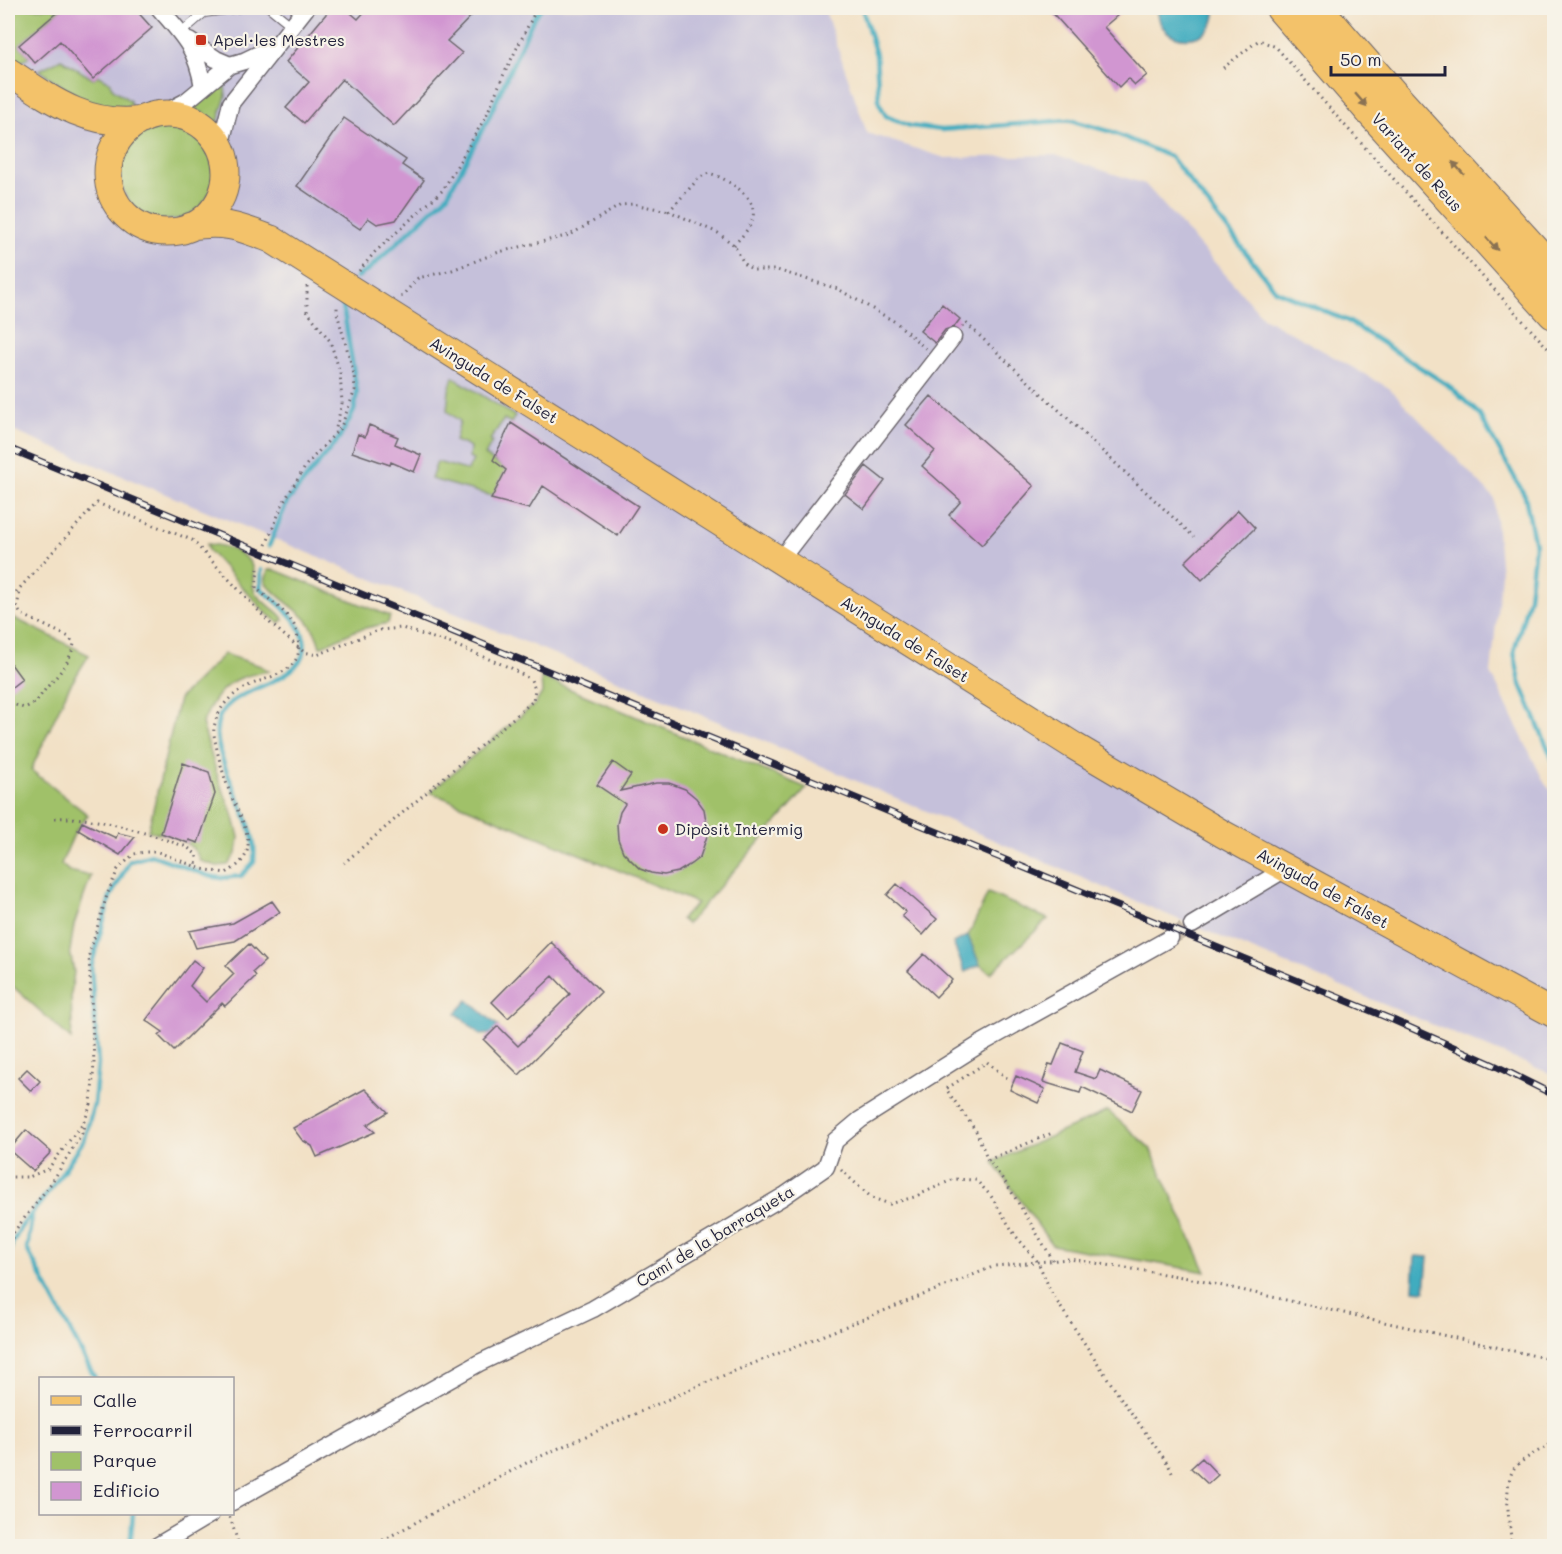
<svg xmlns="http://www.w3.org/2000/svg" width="1562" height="1554" font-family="Mali,sans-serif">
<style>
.industrial{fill:#c5c0da}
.green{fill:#a0c169;stroke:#617252;stroke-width:1.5}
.water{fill:#40acbf;stroke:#31677d;stroke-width:1.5}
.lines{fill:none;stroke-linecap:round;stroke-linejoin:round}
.stream{stroke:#40acbf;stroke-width:4.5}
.building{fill:#d196d1}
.street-tunnel{stroke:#c8bbaa;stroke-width:16;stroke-dasharray:16 8;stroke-linecap:butt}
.lane-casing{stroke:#6b656c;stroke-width:10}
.street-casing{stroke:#6b656c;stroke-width:19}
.primary-casing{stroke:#6b656c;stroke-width:29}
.highway-casing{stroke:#6b656c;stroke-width:34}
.path{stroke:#6b656c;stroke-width:3;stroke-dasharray:1.5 4.5;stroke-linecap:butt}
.lane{stroke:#fff;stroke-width:8}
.street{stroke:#fff;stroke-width:16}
.primary{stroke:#f3c26a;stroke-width:27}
.highway{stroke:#f3c26a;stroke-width:32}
.rail-casing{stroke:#22223b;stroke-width:7}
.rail{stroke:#f7f3e8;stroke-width:4.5;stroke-dasharray:14;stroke-linecap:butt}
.oneway{fill:#8a7252}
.poi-dot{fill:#c8321e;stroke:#f7f3e8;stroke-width:2}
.labels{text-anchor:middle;stroke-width:4.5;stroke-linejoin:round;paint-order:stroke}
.poi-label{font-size:16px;fill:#22223b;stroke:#f7f3e8;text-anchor:start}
.street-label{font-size:16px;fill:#22223b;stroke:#f7f3e8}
</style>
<rect width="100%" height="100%" fill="#f7f3e8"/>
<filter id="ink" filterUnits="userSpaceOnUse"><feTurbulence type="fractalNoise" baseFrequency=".0167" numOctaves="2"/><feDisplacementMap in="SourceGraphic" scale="12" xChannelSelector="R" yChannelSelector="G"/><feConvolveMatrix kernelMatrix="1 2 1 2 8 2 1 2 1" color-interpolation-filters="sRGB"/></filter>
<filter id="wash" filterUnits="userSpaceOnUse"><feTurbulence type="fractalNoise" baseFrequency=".008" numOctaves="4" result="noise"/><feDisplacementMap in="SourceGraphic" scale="24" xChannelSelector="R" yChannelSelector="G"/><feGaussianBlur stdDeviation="1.35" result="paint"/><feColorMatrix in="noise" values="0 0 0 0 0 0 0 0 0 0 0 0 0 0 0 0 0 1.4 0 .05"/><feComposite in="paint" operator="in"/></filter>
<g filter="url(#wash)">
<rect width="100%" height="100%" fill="#f2e1c6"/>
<path class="industrial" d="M8,8H824L867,133L945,158L1055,155L1145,184L1263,317L1389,388L1494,498L1501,574L1491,673L1545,784L1554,794V1075L1180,920L731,727L8,429Z"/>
<path class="green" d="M8,8H62L19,45L29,56L21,63L8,55Z
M61,59L93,79L98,75L111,83L112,88L130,101L131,106C100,120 64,86 39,70Z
M224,79L226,96L217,125L203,113L192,109L191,106Z
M120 173a47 47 0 1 1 94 0a47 47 0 1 1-94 0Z
M453,377L515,416L511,423L504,419L490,440L492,442L485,455L506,470L493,496L431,479L437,462L466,470H468L473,460L469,458L470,447L455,441L460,421L447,411L449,390Z
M207,544C222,544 251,553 253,571C254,580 251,586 256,594C264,605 278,609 284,620L279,623L266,613L208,550Z
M268,570H275L390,616L388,623L357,630L320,647C311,610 285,608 265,582Z
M8,615L89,655L68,689L31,770L88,815L75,832L61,864L69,871L91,876L74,925L70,951L74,972L71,994L72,1026L71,1039L8,982Z
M224,654L261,666L269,671C245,675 226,680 213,702C208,709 207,716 202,723L219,781L233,814L239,837L236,854L228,865L217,866L200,861C194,840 167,834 148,831L179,699Z
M541,677L807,788L687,924L681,919L697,903L430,792L535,704L542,693Z
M988,893L1048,919L991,973L980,965L968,936Z
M1108,1111L1150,1148L1206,1272L1052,1245L993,1162Z"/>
<path class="water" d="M1158,8H1215C1219,48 1155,49 1158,8Z
M968,936L980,965L965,972L953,943Z
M468,1000L498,1026L490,1034L481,1035L456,1013Z
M1415,1256L1428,1257L1425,1291L1413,1290Z"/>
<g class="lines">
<path class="stream" d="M862,8L876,55L879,103L886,116L910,126L942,130L1070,120L1112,132L1171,157L1275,290L1348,321L1449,386L1479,414L1525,496L1535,545L1529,597L1514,652L1520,682L1554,763
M357,277L367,271L447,196L488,119L534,17L541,8
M269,546L287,502L340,437L354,411L357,392L342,300
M32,1216L27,1249L95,1378
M8,1262L12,1244L21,1227L54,1185L85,1138L94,1104L98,1064L91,967L110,897L130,861L152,855L209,876L221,878L241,876L254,862C254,855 255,847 253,839C246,807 214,758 217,726C221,687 285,690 302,657C315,630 278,603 260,588L261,570
M130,1546L133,1514"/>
</g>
<g id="blocks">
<path class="building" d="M62,8H134L152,28L93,79L60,41L35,63L19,45Z
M331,8H345L358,19L368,8H479L447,41L462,53L394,126L342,79L304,123L286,108L309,82L286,62Z
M1048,8H1126L1104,27L1147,75L1135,85L1128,78L1119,87Z
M344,118L406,160L402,165L424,180L396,220L377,224L368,218L360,229L297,186Z
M942,304L960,319L954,327L945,330L935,343L920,331Z
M931,396L1034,486L982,545L949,515L961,501L922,466L935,451L906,425Z
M511,423L638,506L618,536L543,486L529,509L491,499L506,470L493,460Z
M369,425L398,437L395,444L421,455L414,472L391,462L390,465L352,452L358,434L365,437Z
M866,466L885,481L864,509L845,494Z
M1238,510L1255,528L1202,580L1185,562Z
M8,660L22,679L8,690Z
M613,762L631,775L620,791L656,783H669L685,789L696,798L704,809L708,833L700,857L691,864L678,872L664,875L651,873L640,869L623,852L618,839L617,824L620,812L625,804L597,785Z
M183,763L209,772L215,794L198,843L189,840L188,843L161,833Z
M82,822L116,838L118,833L135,837L120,855L78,830Z
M897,884L937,919L923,935L902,916L906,912L887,895Z
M272,901L280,912L235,941L196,948L189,931L233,923Z
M551,942L601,992L519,1075L484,1040L498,1026L518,1046L570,994L553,976L508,1018L492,1002Z
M249,944L265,961L253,972L256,976L225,1006L222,1003L174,1051L159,1036L163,1032L146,1020L193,960L203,968L190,986L206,1002L234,974L226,966Z
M924,954L952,980L936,997L908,971Z
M1062,1043L1083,1051L1075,1072L1096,1079L1100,1070L1142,1090L1132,1111L1082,1087L1080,1093L1043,1082L1049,1064L1053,1065Z
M27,1069L40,1081L31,1091L18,1078Z
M1016,1076L1045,1089L1038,1103L1010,1090Z
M365,1089L388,1112L367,1125L375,1132L317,1157L312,1146L302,1140L293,1128Z
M26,1130L51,1152L33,1171L9,1150Z
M1202,1458L1218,1475L1208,1484L1191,1468Z"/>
</g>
</g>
<g filter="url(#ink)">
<use href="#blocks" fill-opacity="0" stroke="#6b656c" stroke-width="1.5"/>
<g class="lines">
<path class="street-tunnel" d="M1170,938L1192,925"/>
<g class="lane-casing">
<path id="lane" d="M270,8L291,25
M181,33L204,13L240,8"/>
</g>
<g class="street-casing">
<path id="street" d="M159,8C183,35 197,49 203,87
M189,41L216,59L230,65
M164,113L185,102L230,65L244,61L269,49
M220,147L231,103L306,8
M780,560L953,337
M1192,925L1287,868
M232,1502L479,1363L593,1309L784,1196L826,1167L835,1141L860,1120L982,1043L1170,938
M157,1546L211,1514"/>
</g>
<g class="primary-casing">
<path id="primary" d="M8,71C50,99 88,128 142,120
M108 173a59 59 0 1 1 118 0a59 59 0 1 1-118 0Z
M191,226C226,221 239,227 271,239L1074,746L1223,834L1554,1014"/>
</g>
<g class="highway-casing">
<path id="highway" d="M1282,8L1374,114L1554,313
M1316,8L1395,98L1554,273"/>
</g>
<path class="path" d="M1223,68L1259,40L1276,47L1340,120L1554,355
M734,245C741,237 751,228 753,217C757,196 726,178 709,173L700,177L669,211L718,233L734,245L745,265L754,270H777L838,289L897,323L926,349
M359,271L375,252L443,190L486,116L503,76L537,8
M307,286V311L330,341L340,372L342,403L335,432
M401,297L418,278L452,270L499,252L570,235L621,205L633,204L669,211
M962,327L966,323L1194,537
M266,545L283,503L307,464L341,427L355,390L354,374L337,313V305
M8,601L97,503L192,540L271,624L304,652L317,655L379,630L402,628L452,644L511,668L531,680L535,689L533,701L344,863
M10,703L24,708C38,703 40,695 49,685C61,672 70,661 74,644L69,637L21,614L17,608L20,590
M55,818C100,816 145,833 187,847L197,855L196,867
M1007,1078L987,1062L946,1089L976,1131L988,1160L1008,1186L1053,1260
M988,1160L1052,1133
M841,1170L872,1198L890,1204L914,1197L954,1179L976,1180L991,1196L1015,1235L1038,1262L1052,1294L1120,1397L1168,1464L1174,1477
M8,1174L11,1177H29L48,1169L85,1120L91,1104L94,1063L89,955L107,895L118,869L134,854L145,852H158L202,869L226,873C237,867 247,859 248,846C249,830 238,812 232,798C226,783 221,767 217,750C216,743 213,735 214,728C217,709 229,696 246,687C267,676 305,673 298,640C297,636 297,631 295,627C288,612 268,599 256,588L258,569
M8,1256L13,1233L52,1182L82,1133L84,1125
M230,1517L239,1546
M372,1546L530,1461L700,1385L995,1266L1069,1259L1183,1277L1554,1360
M1512,1546C1510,1526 1501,1480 1517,1465C1528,1456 1541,1450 1553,1443L1554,1438"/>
<use href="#lane" class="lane"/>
<use href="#street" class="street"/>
<use href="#primary" class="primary"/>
<use href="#highway" class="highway"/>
<g class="rail-casing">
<path id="rail" d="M8,448L1393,1020L1496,1066L1554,1095"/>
</g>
<use href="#rail" class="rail"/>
</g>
<defs><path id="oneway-solid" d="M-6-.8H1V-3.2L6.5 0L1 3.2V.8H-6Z" transform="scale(1.5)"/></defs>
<g class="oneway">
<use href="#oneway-solid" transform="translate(1361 100) rotate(49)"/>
<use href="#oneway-solid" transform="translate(1458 168) rotate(-132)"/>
<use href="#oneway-solid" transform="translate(1492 244) rotate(48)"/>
</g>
</g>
<g class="poi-dot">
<rect x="195" y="34" width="12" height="12" rx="3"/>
<circle cx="663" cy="829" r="6"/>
</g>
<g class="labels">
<g class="poi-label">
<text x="213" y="46">Apel·les Mestres</text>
<text x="675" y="835">Dipòsit Intermig</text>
</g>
<g class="street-label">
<text transform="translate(1417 162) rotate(48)" y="6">Variant de Reus</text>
<text transform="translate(494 380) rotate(32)" y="6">Avinguda de Falset</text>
<text transform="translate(905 639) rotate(32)" y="6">Avinguda de Falset</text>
<text transform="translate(1323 888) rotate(29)" y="6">Avinguda de Falset</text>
<text transform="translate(715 1236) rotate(-31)" y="6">Camí de la barraqueta</text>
</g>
</g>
<rect width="1562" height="1554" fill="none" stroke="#f7f3e8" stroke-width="30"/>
<rect x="39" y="1377" width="195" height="138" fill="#f7f3e8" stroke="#a29fa3" stroke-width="1.5"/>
<rect x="51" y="1396" width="30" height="9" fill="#f3c26a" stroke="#a29fa3" stroke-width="1.5"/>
<text x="93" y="1407" font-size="18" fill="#22223b">Calle</text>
<rect x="51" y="1426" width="30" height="9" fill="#22223b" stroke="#a29fa3" stroke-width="1.5"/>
<text x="93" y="1437" font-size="18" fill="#22223b">Ferrocarril</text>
<rect x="51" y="1452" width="30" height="18" fill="#a0c169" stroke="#a29fa3" stroke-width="1.5"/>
<text x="93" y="1467" font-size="18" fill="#22223b">Parque</text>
<rect x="51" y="1482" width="30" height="18" fill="#d196d1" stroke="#a29fa3" stroke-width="1.5"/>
<text x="93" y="1497" font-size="18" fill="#22223b">Edificio</text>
<path d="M1331 66v9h114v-9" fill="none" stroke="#22223b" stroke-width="3"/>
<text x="1340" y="66" font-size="18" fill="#22223b" stroke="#f7f3e8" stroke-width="4.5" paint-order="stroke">50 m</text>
</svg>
